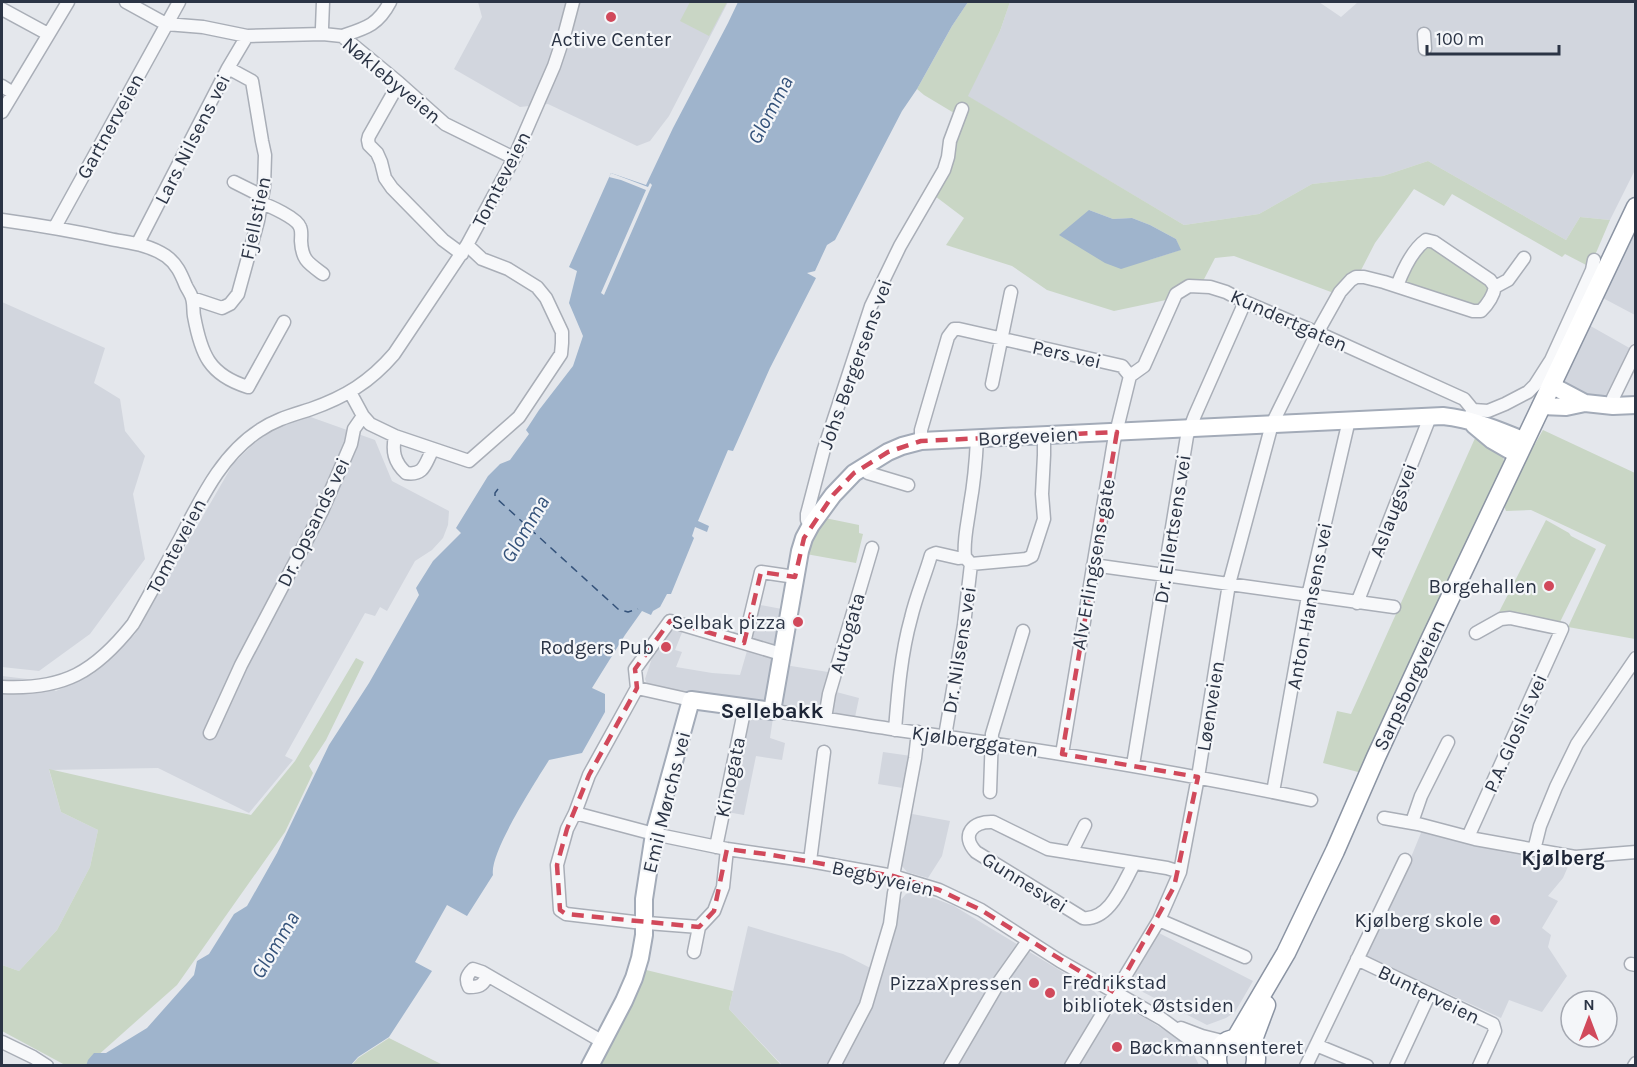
<svg xmlns="http://www.w3.org/2000/svg" width="1637" height="1067" font-family="Karla,sans-serif">
<style>
.built{fill:#d2d6de}
.green{fill:#c9d6c5;fill-rule:evenodd}
.water{fill:#9fb4cc}
.pier{fill:#e4e7ec}
.lines{fill:none;stroke-linecap:round;stroke-linejoin:round}
.ferry{stroke:#34527a;stroke-width:1.5;stroke-dasharray:8 6;stroke-linecap:butt}
.minor-casing{stroke:#a9aeb7;stroke-width:15}
.major-casing{stroke:#a3abb8;stroke-width:20}
.highway-casing{stroke:#8b94a3;stroke-width:21}
.minor{stroke:#f7f8fa;stroke-width:12}
.major{stroke:#fff;stroke-width:16}
.highway{stroke:#fff;stroke-width:18}
.marked{fill:none;stroke:#d1495b;stroke-width:4.5;stroke-dasharray:12 8;stroke-linejoin:round}
.poi-dot{fill:#d1495b;stroke:#f4f6f9;stroke-width:2}
.labels{text-anchor:middle;stroke-width:4.5;stroke-linejoin:round;paint-order:stroke}
.poi-label{font-size:20px;fill:#2b3445;stroke:#f4f6f9;text-anchor:end}
.street-label{font-size:20px;fill:#2b3445;stroke:#f4f6f9}
.water-label{font-size:21px;font-style:italic;fill:#34527a;stroke:#f4f6f9}
.neighbourhood-label{font-size:21px;font-weight:bold;fill:#1d2536;stroke:#f4f6f9}
.quarter-label{font-size:22px;font-weight:bold;fill:#1d2536;stroke:#f4f6f9}
</style>
<rect width="100%" height="100%" fill="#e4e7ec"/>
<path class="built" d="M478,2H728L669,116L650,141L637,146L548,104L520,107L454,69L482,17Z
M1010,2H1319L1341,17L1358,2H1635V170L1610,220L1580,217L1566,240L1428,161L1383,176L1312,184L1259,214L1184,225L967,96L1000,31Z
M1635,229V315L1601,297Z
M2,302L105,348L94,383L120,399L125,431L145,456L133,494L145,559L90,634L39,671L2,667Z
M1587,324L1633,350L1609,399L1578,394L1569,390L1565,381V371Z
M305,415L375,440L392,481L449,511L448,525L443,538L432,550L415,561L387,611L380,607L375,616L365,613L285,756L293,760L249,813L158,768L49,770L61,812L98,830L90,867L57,930L19,971L2,965V676L36,680L56,691L93,674L135,634L233,464L265,433Z
M755,604L782,609L765,703L762,705L648,686L645,679L657,643L676,628L683,630L675,650L682,652L676,667L712,673L740,675L747,651V638Z
M785,665L828,672L825,689L859,698L855,717L782,707L778,703Z
M748,714L773,718L770,738L785,743L782,760L756,756L744,815L727,812Z
M883,752L911,756L903,788L878,784Z
M907,813L950,821L942,856L928,878L907,872L902,866L900,858Z
M1423,828L1570,862L1563,878L1548,896L1558,901L1542,928L1551,935L1548,947L1567,976L1542,1012L1509,1000L1501,1018L1366,956L1398,889Z
M915,892L931,897L954,906L1094,991L1099,997V1004L1096,1012L1107,1018L1119,1010H1129L1145,1018L1174,1036L1193,1053L1199,1065H782L729,1009L748,926L843,954L882,974L899,902L906,894Z
M1157,932L1253,981L1235,1012L1226,1018L1207,1025L1137,989L1133,982L1136,971Z"/>
<path class="green" d="M690,2H727L709,36L680,21Z
M968,2H1010L1000,31L968,96L1184,225L1259,214L1312,184L1383,176L1428,161L1566,240L1580,217L1610,220L1590,267L1565,254L1562,257L1452,194L1444,206L1414,189L1375,243L1358,276L1339,295L1234,256L1215,258L1202,283L1166,300L1114,311L1047,290L1012,266L946,245L964,218L931,193L959,116L924,95L917,89L952,26ZM1089,210L1113,219L1132,218L1150,225L1176,239L1180,250L1149,260Z
M1431,246L1487,282C1493,298 1487,299 1475,308L1406,285L1404,277L1421,248Z
M1543,430L1635,473V639L1568,627L1606,545L1531,510L1506,511L1502,501Z
M1476,436L1502,452L1504,461L1503,471L1362,773L1323,763L1337,711L1351,714Z
M825,518L859,525V533L863,534L856,563L806,554L816,533Z
M1546,520L1569,533L1571,536L1596,549L1559,624L1499,612Z
M356,658L364,662L326,740L309,766L313,773L285,832L177,985L87,1065H65L2,1031V965L19,971L57,930L90,867L98,830L61,812L49,769L251,815L295,761Z
M642,969L733,991L729,1009L781,1065L595,1066Z
M389,1038L443,1065H352L358,1058Z"/>
<path class="water" d="M738,2H968L952,26L917,89L902,111L835,240L827,245L815,271L807,273L816,278L770,368L733,451L728,450L698,521L709,526L707,532L695,527L692,536L694,538L671,594H667L660,607L653,611L651,615L642,611L625,635L592,688L605,694V712L582,753L549,760C536,781 489,853 493,875L467,916L447,905L415,962L432,971L389,1037L358,1057L351,1065L86,1066L88,1060L94,1053H106L147,1028L194,975L197,961L209,954L234,914L247,906L277,853L329,745L369,683L419,595L416,588L433,561L461,533L456,528L488,476L500,464L510,460L529,434L526,430L539,410L573,366L583,336L569,303L577,271L569,267L611,173L646,185L673,128L728,23Z
M1089,210L1113,219L1132,218L1150,225L1176,239L1181,250L1121,269L1105,263L1059,235Z"/>
<path class="pier" d="M611,173L648,187L650,183L652,185L604,295L601,293L646,190L621,180L609,177Z"/>
<g class="lines">
<path class="ferry" d="M498,489L495,493V497L618,609L628,612L638,609"/>
<g class="minor-casing">
<path id="minor" d="M126,2L166,24L203,27L247,36L323,34L342,36L399,83L445,124L514,158
M2,9L48,34
M323,34L322,28L323,2
M1424,34L1425,49
M342,36C366,28 378,25 390,2
M399,83L369,136L368,140L369,145L377,153L381,162L385,178L392,188L443,240L462,254
M2,86L13,93
M2,112L68,2
M234,182L262,196
M261,203C270,206 297,218 300,227C302,231 301,237 301,241C302,260 308,263 323,274
M2,220C38,225 74,231 110,239C130,243 148,244 166,256C177,264 181,274 186,286C188,290 191,294 192,298C194,304 193,311 194,316C201,354 209,375 248,387L284,322
M55,227L179,2
M138,243L228,68L247,36
M1495,287L1508,280L1524,258
M192,298L222,308L230,304L238,294L258,221L264,187L265,155L262,141L252,81L228,68
M1130,376L1144,366L1176,294L1189,286L1210,287L1226,292L1245,302L1327,337L1464,399L1473,410L1468,421
M992,384L1011,292
M350,392L363,416L370,424L395,436L469,461L519,417L561,354L562,343V332L546,298L537,287L508,269L482,259L467,245
M1613,406V398L1636,351
M1473,410L1488,411L1505,404L1528,392L1535,385L1551,360L1592,270L1594,260
M395,436C392,451 394,462 406,473C425,476 425,463 433,449
M921,441V430L948,337L954,329H959L1122,366L1130,376
M863,467L868,473L908,485
M811,525L807,520V514L824,449L871,306L900,246L944,170L948,157L950,141L962,109
M965,557L971,564L1026,559L1032,556L1044,519L1042,494L1044,455V435
M965,557C963,540 968,522 970,505C974,483 976,461 977,439
M1093,565L1394,607
M1357,603L1428,422V417
M744,643L761,572L795,577
M2,687C64,690 95,672 133,624C149,596 164,568 180,539C201,499 221,455 260,430C276,419 293,415 311,409C345,397 370,382 394,354L467,245L514,158L554,66L564,36L573,2
M637,688L691,700
M772,711C814,716 856,724 898,730C1037,749 1175,771 1311,800
M825,718L829,694L872,548
M895,730C898,692 901,654 911,618C916,596 925,576 931,555L936,553L958,558L965,557
M210,733L241,665L322,511L351,444L354,429L363,416
M945,736L964,625L971,564
M1062,754L1114,441L1130,376
M1133,765L1187,436L1195,415L1245,302
M990,792L992,734L1023,631
M1273,792L1308,596L1349,420
M575,813L654,834L727,849L810,861L893,876L939,890L981,910L1060,961L1162,1019L1216,1059
M1384,818L1418,824L1475,839L1575,857L1636,852
M1412,822L1421,796L1448,742
M1468,837L1562,629L1510,618L1501,619L1476,633
M716,847L745,707
M1534,850L1540,826L1556,787L1577,744L1636,658
M1071,853L1085,825
M810,861L824,752
M1134,864C1123,883 1110,921 1083,918L976,852C960,835 973,821 993,822L1048,849L1167,868L1180,872
M893,876L915,758L918,732
M1159,920L1245,957
M699,927L634,922L566,914L560,910L557,865L567,829L575,813L589,775L637,688L635,669L670,621L781,654
M694,952L699,927L714,911L723,887L727,849
M1357,959L1493,1024L1495,1031L1479,1066
M1631,964L1636,965
M487,977C482,986 479,987 469,987C465,979 467,975 473,969L482,972L603,1042
M1181,1028L1202,1036L1226,1042
M2,1042L33,1057L47,1066
M1316,1045L1367,1066
M834,1066L866,1005L890,924L894,893L898,877
M950,1066L999,982L1028,941
M1071,1066L1159,920L1180,872L1198,777L1229,584L1272,424L1317,333L1340,292L1351,280L1356,277H1364L1384,282L1473,311H1481C1488,304 1493,297 1495,287L1490,280L1434,242L1426,240C1412,250 1403,270 1397,286
M1306,1066L1405,860
M1396,1066L1429,995
M1634,1066L1636,1063"/>
</g>
<g class="major-casing">
<path id="major" d="M1551,385L1585,403
M1541,406L1566,407L1585,403L1613,406L1636,405
M1474,425L1492,440L1518,455
M590,1066L624,1001L634,978L640,958L644,935V899L654,834L691,700L772,711L800,551L804,538L811,525L833,495L854,473L888,452L902,446L921,441L1443,416C1472,419 1499,430 1525,441"/>
</g>
<g class="highway-casing">
<path id="highway" d="M1236,1038L1286,953L1335,851L1376,757L1431,638L1636,207
M1251,1045L1266,1005
M1218,1066C1209,1030 1264,1030 1255,1066"/>
</g>
<use href="#minor" class="minor"/>
<use href="#major" class="major"/>
<use href="#highway" class="highway"/>
</g>
<path class="marked" d="M1117,432L1062,754L1198,777L1174,887L1115,993L981,910L939,890L893,876L766,854L727,849L714,911L699,927L566,914L560,910L557,865L567,829L589,775L637,688L635,669L670,621L744,643L761,572L795,577L804,538L833,495L854,473L888,452L921,441Z"/>
<g class="poi-dot">
<circle cx="611" cy="17" r="6"/>
<circle cx="1549" cy="586" r="6"/>
<circle cx="798" cy="622" r="6"/>
<circle cx="666" cy="647" r="6"/>
<circle cx="1495" cy="920" r="6"/>
<circle cx="1034" cy="983" r="6"/>
<circle cx="1050" cy="993" r="6"/>
<circle cx="1117" cy="1047" r="6"/>
</g>
<g class="labels">
<g class="poi-label">
<text x="611" y="46" text-anchor="middle">Active Center</text>
<text x="1537" y="593">Borgehallen</text>
<text x="786" y="629">Selbak pizza</text>
<text x="654" y="654">Rodgers Pub</text>
<text x="1483" y="927">Kjølberg skole</text>
<text x="1062" y="989" text-anchor="start">Fredrikstad<tspan x="1062" dy="23">bibliotek, Østsiden</tspan></text>
<text x="1022" y="990">PizzaXpressen</text>
<text x="1129" y="1054" text-anchor="start">Bøckmannsenteret</text>
</g>
<g class="street-label">
<text transform="translate(392 80) rotate(40)" y="7">Nøklebyveien</text>
<text transform="translate(110 126) rotate(-61)" y="7">Gartnerveien</text>
<text transform="translate(192 139) rotate(-63)" y="7">Lars Nilsens vei</text>
<text transform="translate(501 179) rotate(-63)" y="7">Tomteveien</text>
<text transform="translate(255 218) rotate(-78)" y="7">Fjellstien</text>
<text transform="translate(1289 320) rotate(24)" y="7">Kundertgaten</text>
<text transform="translate(1067 354) rotate(13)" y="7">Pers vei</text>
<text transform="translate(855 364) rotate(-70)" y="7">Johs Bergersens vei</text>
<text transform="translate(1028 436) rotate(-3)" y="7">Borgeveien</text>
<text transform="translate(1393 510) rotate(-69)" y="7">Aslaugsvei</text>
<text transform="translate(313 522) rotate(-64)" y="7">Dr. Opsands vei</text>
<text transform="translate(1172 529) rotate(-81)" y="7">Dr. Ellertsens vei</text>
<text transform="translate(176 546) rotate(-62)" y="7">Tomteveien</text>
<text transform="translate(1093 564) rotate(-80)" y="7">Alv Erlingsens gate</text>
<text transform="translate(1309 606) rotate(-79)" y="7">Anton Hansens vei</text>
<text transform="translate(847 633) rotate(-74)" y="7">Autogata</text>
<text transform="translate(959 650) rotate(-81)" y="7">Dr. Nilsens vei</text>
<text transform="translate(1409 685) rotate(-65)" y="7">Sarpsborgveien</text>
<text transform="translate(1210 706) rotate(-81)" y="7">Løenveien</text>
<text transform="translate(1515 733) rotate(-66)" y="7">P.A. Gloslis vei</text>
<text transform="translate(975 741) rotate(8)" y="7">Kjølberggaten</text>
<text transform="translate(730 777) rotate(-78)" y="7">Kinogata</text>
<text transform="translate(666 802) rotate(-76)" y="7">Emil Mørchs vei</text>
<text transform="translate(883 878) rotate(13)" y="7">Begbyveien</text>
<text transform="translate(1025 882) rotate(32)" y="7">Gunnesvei</text>
<text transform="translate(1429 994) rotate(26)" y="7">Bunterveien</text>
</g>
<g class="water-label">
<text transform="translate(770 110) rotate(-62)" y="7">Glomma</text>
<text transform="translate(525 529) rotate(-59)" y="7">Glomma</text>
<text transform="translate(275 945) rotate(-59)" y="7">Glomma</text>
</g>
<g class="neighbourhood-label">
<text x="1563" y="865">Kjølberg</text>
</g>
<g class="quarter-label">
<text x="772" y="718">Sellebakk</text>
</g>
</g>
<rect width="1637" height="1067" fill="none" stroke="#2b3445" stroke-width="6"/>
<g transform="translate(1589 1019)"><circle r="28" fill="#f4f6f9" stroke="#a4a8b1" stroke-width="1.5"/>
<path d="M0-4.5L10 22L0 15L-10 22Z" fill="#d1495b"/>
<text y="-9" font-size="16" font-weight="bold" text-anchor="middle" fill="#2b3445">N</text>
</g>
<path d="M1427 45v9h132v-9" fill="none" stroke="#2b3445" stroke-width="3"/>
<text x="1436" y="45" font-size="18" fill="#2b3445" stroke="#f4f6f9" stroke-width="4.5" paint-order="stroke">100 m</text>
</svg>
